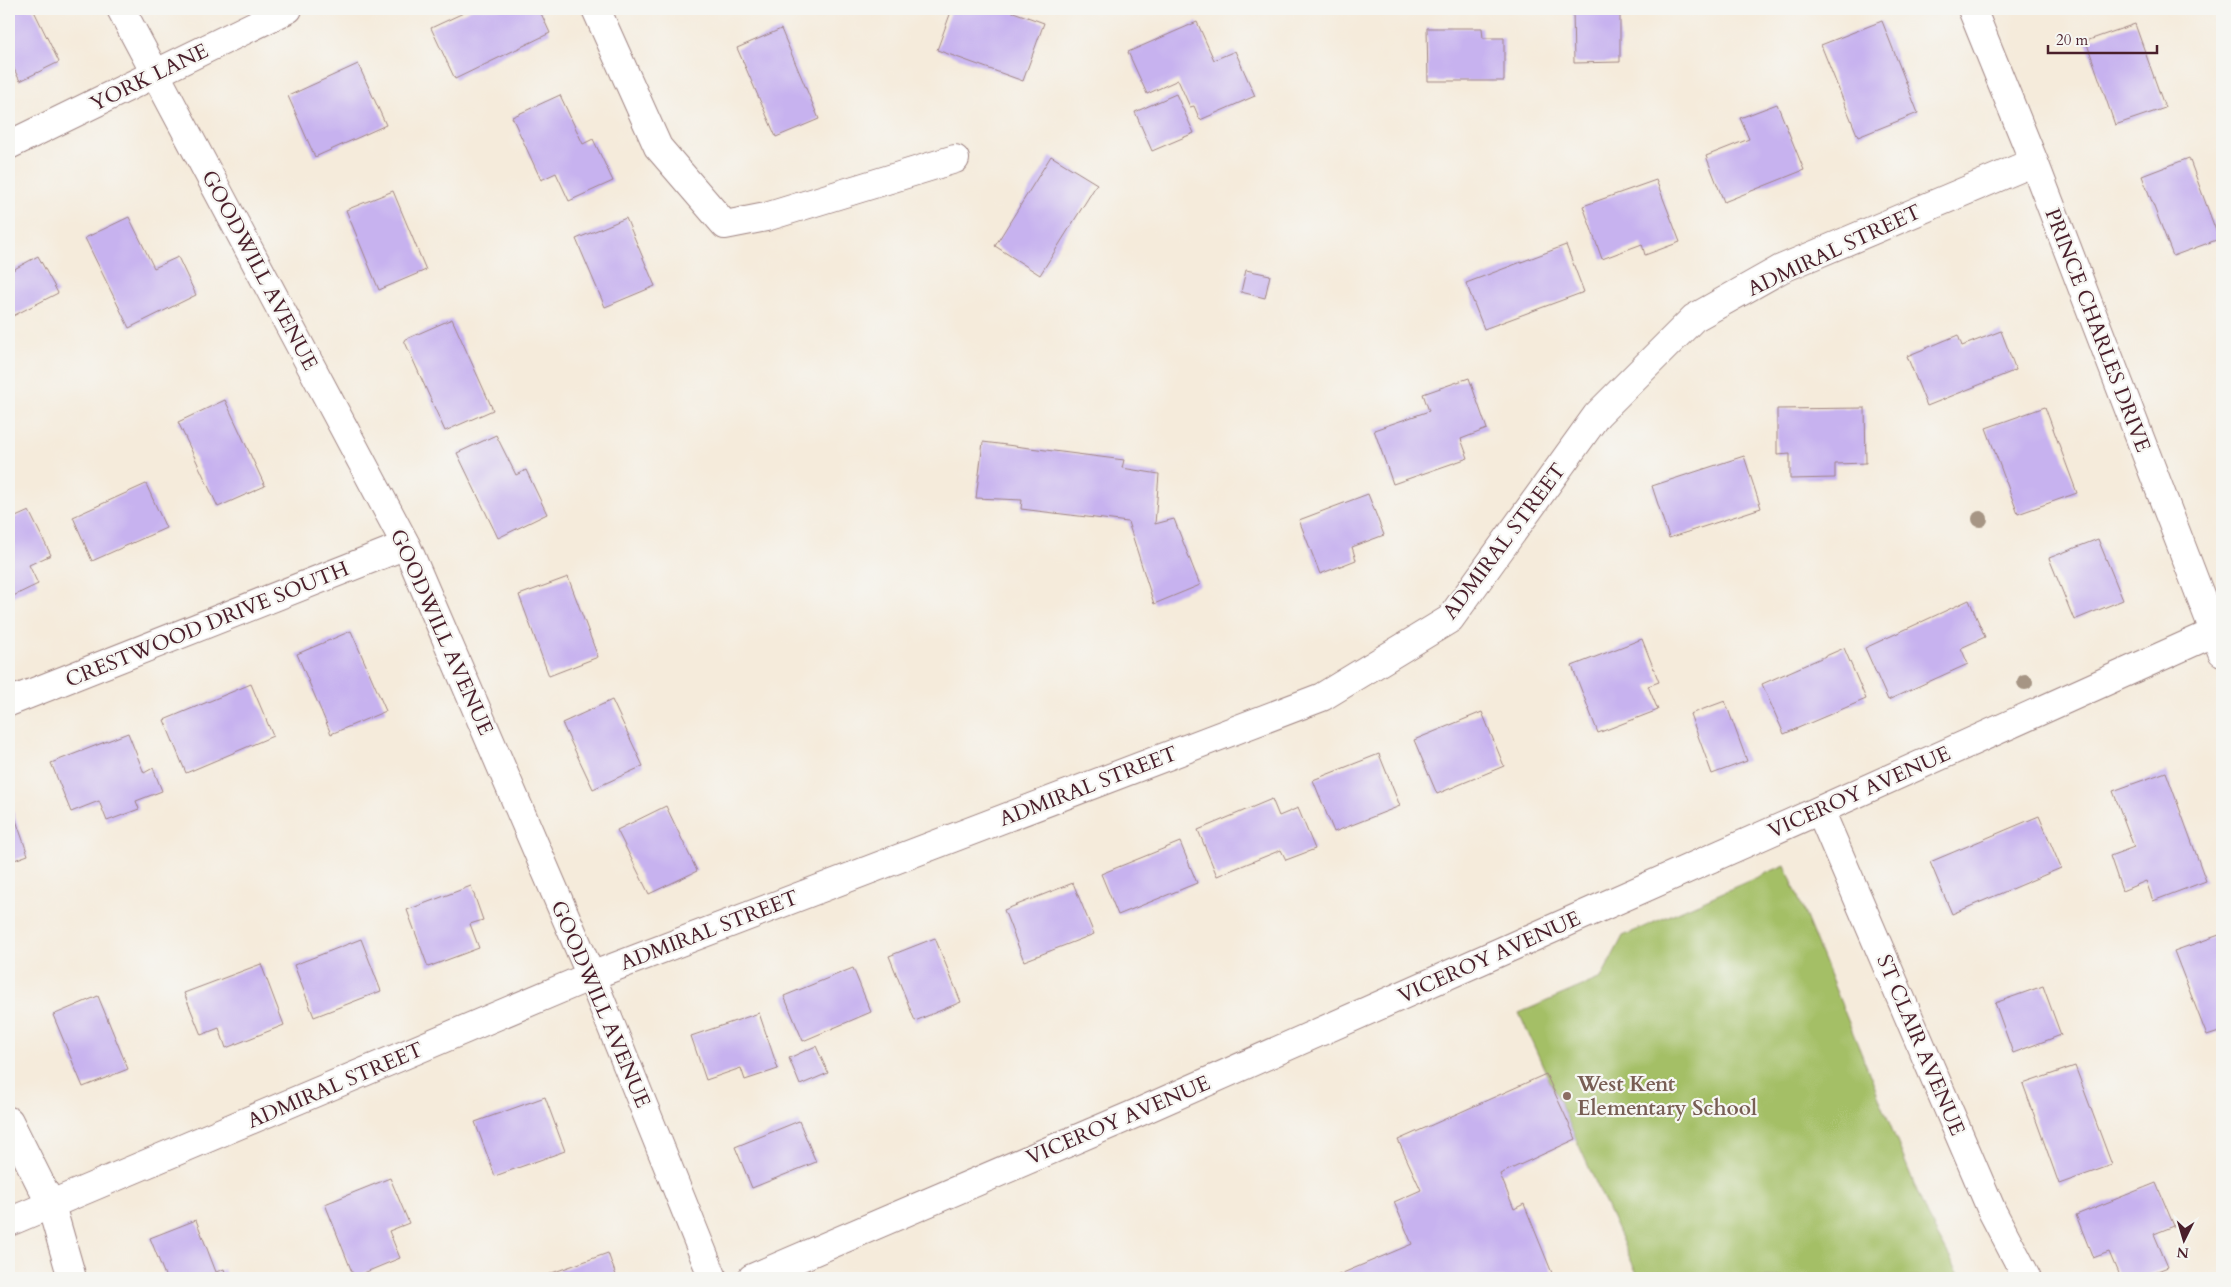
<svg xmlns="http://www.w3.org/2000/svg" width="2231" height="1287" font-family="Cardo,serif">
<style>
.green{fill:#a4bf66;stroke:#776f48}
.building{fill:#c7b2ef}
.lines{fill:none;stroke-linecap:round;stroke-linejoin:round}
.street-casing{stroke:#a08583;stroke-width:30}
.street{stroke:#fff;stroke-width:28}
.tree{fill:#a69584}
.education-dot{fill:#8d6e63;stroke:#f6f6f2;stroke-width:2}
.labels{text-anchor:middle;stroke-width:4.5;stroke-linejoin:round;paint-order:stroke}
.street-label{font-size:21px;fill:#4a1f2b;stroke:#f6f6f2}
.education-label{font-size:21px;font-weight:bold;fill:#785e54;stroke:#f6f6f2;text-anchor:start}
</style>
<rect width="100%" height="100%" fill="#f6f6f2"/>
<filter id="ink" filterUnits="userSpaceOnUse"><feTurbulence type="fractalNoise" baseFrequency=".02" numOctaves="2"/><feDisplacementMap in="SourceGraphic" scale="10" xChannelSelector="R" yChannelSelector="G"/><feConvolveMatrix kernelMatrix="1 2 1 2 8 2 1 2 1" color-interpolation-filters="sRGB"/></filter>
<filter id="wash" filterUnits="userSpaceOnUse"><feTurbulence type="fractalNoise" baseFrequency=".0096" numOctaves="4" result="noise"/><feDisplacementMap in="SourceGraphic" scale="20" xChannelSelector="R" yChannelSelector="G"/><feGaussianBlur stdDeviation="1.12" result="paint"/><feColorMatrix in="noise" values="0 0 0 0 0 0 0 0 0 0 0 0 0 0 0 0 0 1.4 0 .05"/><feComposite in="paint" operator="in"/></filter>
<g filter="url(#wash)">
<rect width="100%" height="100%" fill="#f5ebdb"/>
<path class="green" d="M1785,865L1928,1218L1961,1278H1639L1519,1013L1601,978L1623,936Z"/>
<g id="blocks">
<path class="building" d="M9,9H33L59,62L20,81L13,67L9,69Z
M472,9H539L550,33L455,79L431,28Z
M952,9H1005L1044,23L1023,81L937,50Z
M1573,9H1620V62L1574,63Z
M1882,21L1918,113L1858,137L1821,45Z
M1197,22L1214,60L1235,51L1255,96L1200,120L1194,106L1190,107L1178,80L1147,94L1128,52Z
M2135,24L2165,108L2115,125L2086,41Z
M1427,28H1482L1483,38H1504V81H1428Z
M781,29L819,119L776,137L737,48Z
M358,64L386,125L315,157L288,96Z
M1176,94L1194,133L1152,151L1135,112Z
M560,95L583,144L593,139L613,181L569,201L556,173L541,180L512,117Z
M1777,104L1804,170L1724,202L1706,156L1749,139L1740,118Z
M1051,156L1097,184L1040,275L995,246Z
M2189,158L2219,239L2173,256L2142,176Z
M1656,180L1680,242L1645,255L1642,244L1602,259L1583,206Z
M393,191L426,270L379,290L346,210Z
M129,217L154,268L178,257L196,295L129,328L85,238Z
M626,218L655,286L605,307L576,239Z
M1566,245L1584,292L1484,329L1466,283Z
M38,256L58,293L9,318V272Z
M1246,270L1270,275L1265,298L1241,292Z
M452,319L493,410L445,431L404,340Z
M2001,331L2016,370L1927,406L1907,356L1958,335L1962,346Z
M1469,378L1487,429L1461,439L1468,458L1393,484L1374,430L1429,411L1423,394Z
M225,400L265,486L218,507L178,422Z
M2045,407L2077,493L2018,514L1986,428Z
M1865,408L1866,463L1835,464V478L1790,479V454L1777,455V409Z
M496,435L516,475L526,470L547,514L498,538L457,453Z
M983,442L1124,460L1122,468L1159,474L1155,524L1174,519L1200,585L1154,604L1128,522L1021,509L1022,500L976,498Z
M1744,456L1761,508L1669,538L1652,486Z
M146,484L166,528L92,561L73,517Z
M1368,494L1384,535L1352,547L1356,560L1320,574L1299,520Z
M29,511L51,555L29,565L38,584L9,598V520Z
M2098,539L2123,600L2074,620L2049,558Z
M568,577L598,657L549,676L519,595Z
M1969,600L1985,637L1961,648L1968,664L1888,700L1865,648Z
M351,631L386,711L331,734L297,654Z
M1642,639L1659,682L1648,686L1658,710L1598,733L1572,666Z
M1844,648L1866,699L1784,734L1762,684Z
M251,684L273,736L186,773L164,720Z
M612,700L643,766L593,789L562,723Z
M1725,701L1747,761L1712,774L1690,714Z
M1482,712L1504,766L1437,794L1414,740Z
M128,733L144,773L153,768L162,791L136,801L139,809L107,821L99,801L71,812L51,763Z
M1379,754L1400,806L1334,832L1313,780Z
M2166,772L2206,881L2153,901L2146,881L2122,891L2110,856L2134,847L2113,791Z
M1272,799L1279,816L1298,808L1315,849L1286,860L1281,850L1217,876L1198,830Z
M9,800L28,855L9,862Z
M666,806L697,871L649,894L617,830Z
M2039,816L2061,868L1952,914L1930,862Z
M1180,842L1197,883L1118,915L1101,874Z
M1073,883L1094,934L1024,961L1004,910Z
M471,886L483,920L470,924L479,948L428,967L407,910Z
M2222,934V1031L2207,1036L2174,951Z
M935,938L961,1002L915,1021L889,956Z
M361,939L381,991L314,1017L294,965Z
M261,964L284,1025L226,1048L219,1028L201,1035L184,993Z
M853,968L871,1012L803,1041L784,996Z
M2043,986L2061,1035L2013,1053L1995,1003Z
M98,996L128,1069L83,1087L53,1015Z
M759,1013L778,1069L745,1080L741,1068L706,1080L691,1036Z
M816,1046L828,1073L800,1085L789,1058Z
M2075,1066L2112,1165L2059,1184L2023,1084Z
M1546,1074L1576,1139L1500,1174L1514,1209L1524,1204L1554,1278H1331L1412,1244L1394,1202L1421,1190L1398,1140Z
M545,1097L565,1151L495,1176L475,1122Z
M799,1121L816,1162L752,1188L735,1147Z
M390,1178L409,1223L389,1231L400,1258L354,1277L325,1204Z
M2156,1183L2174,1226L2154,1234L2168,1267L2139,1278H2120L2109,1252L2093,1258L2076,1215Z
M196,1220L216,1272L224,1269L227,1278H166L150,1238Z
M608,1253L617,1278H551L549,1274Z"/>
</g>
</g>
<g filter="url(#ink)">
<use href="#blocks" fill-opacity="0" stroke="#a08583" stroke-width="1"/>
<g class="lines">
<g class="street-casing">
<path id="street" d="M121,9L406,545L591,976L713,1278
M596,9L658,147L725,225L766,217L955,159
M1972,9L2034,162L2222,652
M9,145L288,9
M9,702L406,545
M1820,810L1992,1211L2027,1278
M9,1121L51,1205L72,1278
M9,1222L591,976L1322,697L1450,619L1597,415L1694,318L1781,269L2034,162
M752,1278L1137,1113L1820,810L2222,629"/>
</g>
<use href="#street" class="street"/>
</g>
<g class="tree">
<circle cx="1980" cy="519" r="8"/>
<circle cx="2025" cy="682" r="8"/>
</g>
</g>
<circle class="education-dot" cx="1567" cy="1096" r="5"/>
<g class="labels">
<g class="street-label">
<text transform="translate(149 77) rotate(-26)" y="7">YORK LANE</text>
<text transform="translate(1834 250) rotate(-25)" y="7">ADMIRAL STREET</text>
<text transform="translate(260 270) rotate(62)" y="7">GOODWILL AVENUE</text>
<text transform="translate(2098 330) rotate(69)" y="7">PRINCE CHARLES DRIVE</text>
<text transform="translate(1504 541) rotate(-53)" y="7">ADMIRAL STREET</text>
<text transform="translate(207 624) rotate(-22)" y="7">CRESTWOOD DRIVE SOUTH</text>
<text transform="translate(442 632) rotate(66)" y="7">GOODWILL AVENUE</text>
<text transform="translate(1088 786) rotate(-21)" y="7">ADMIRAL STREET</text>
<text transform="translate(1859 792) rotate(-24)" y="7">VICEROY AVENUE</text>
<text transform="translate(709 930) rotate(-21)" y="7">ADMIRAL STREET</text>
<text transform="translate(1489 957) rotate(-24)" y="7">VICEROY AVENUE</text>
<text transform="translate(601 1004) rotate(67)" y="7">GOODWILL AVENUE</text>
<text transform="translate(1921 1045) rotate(67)" y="7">ST CLAIR AVENUE</text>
<text transform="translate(335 1085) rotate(-23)" y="7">ADMIRAL STREET</text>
<text transform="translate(1118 1120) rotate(-23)" y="7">VICEROY AVENUE</text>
</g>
<g class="education-label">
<text x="1577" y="1091">West Kent<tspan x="1577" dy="24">Elementary School</tspan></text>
</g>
</g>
<rect width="2231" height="1287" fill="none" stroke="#f6f6f2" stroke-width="30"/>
<g transform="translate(2184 1240) rotate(185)" stroke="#f6f6f2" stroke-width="4" paint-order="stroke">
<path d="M0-4L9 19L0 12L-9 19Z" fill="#4a1f2b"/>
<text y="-8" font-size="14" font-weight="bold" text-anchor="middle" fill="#4a1f2b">N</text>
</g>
<path d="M2048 45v8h109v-8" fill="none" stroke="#4a1f2b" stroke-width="2.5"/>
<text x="2056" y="45" font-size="15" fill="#4a1f2b" stroke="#f6f6f2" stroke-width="4" paint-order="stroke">20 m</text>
</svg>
